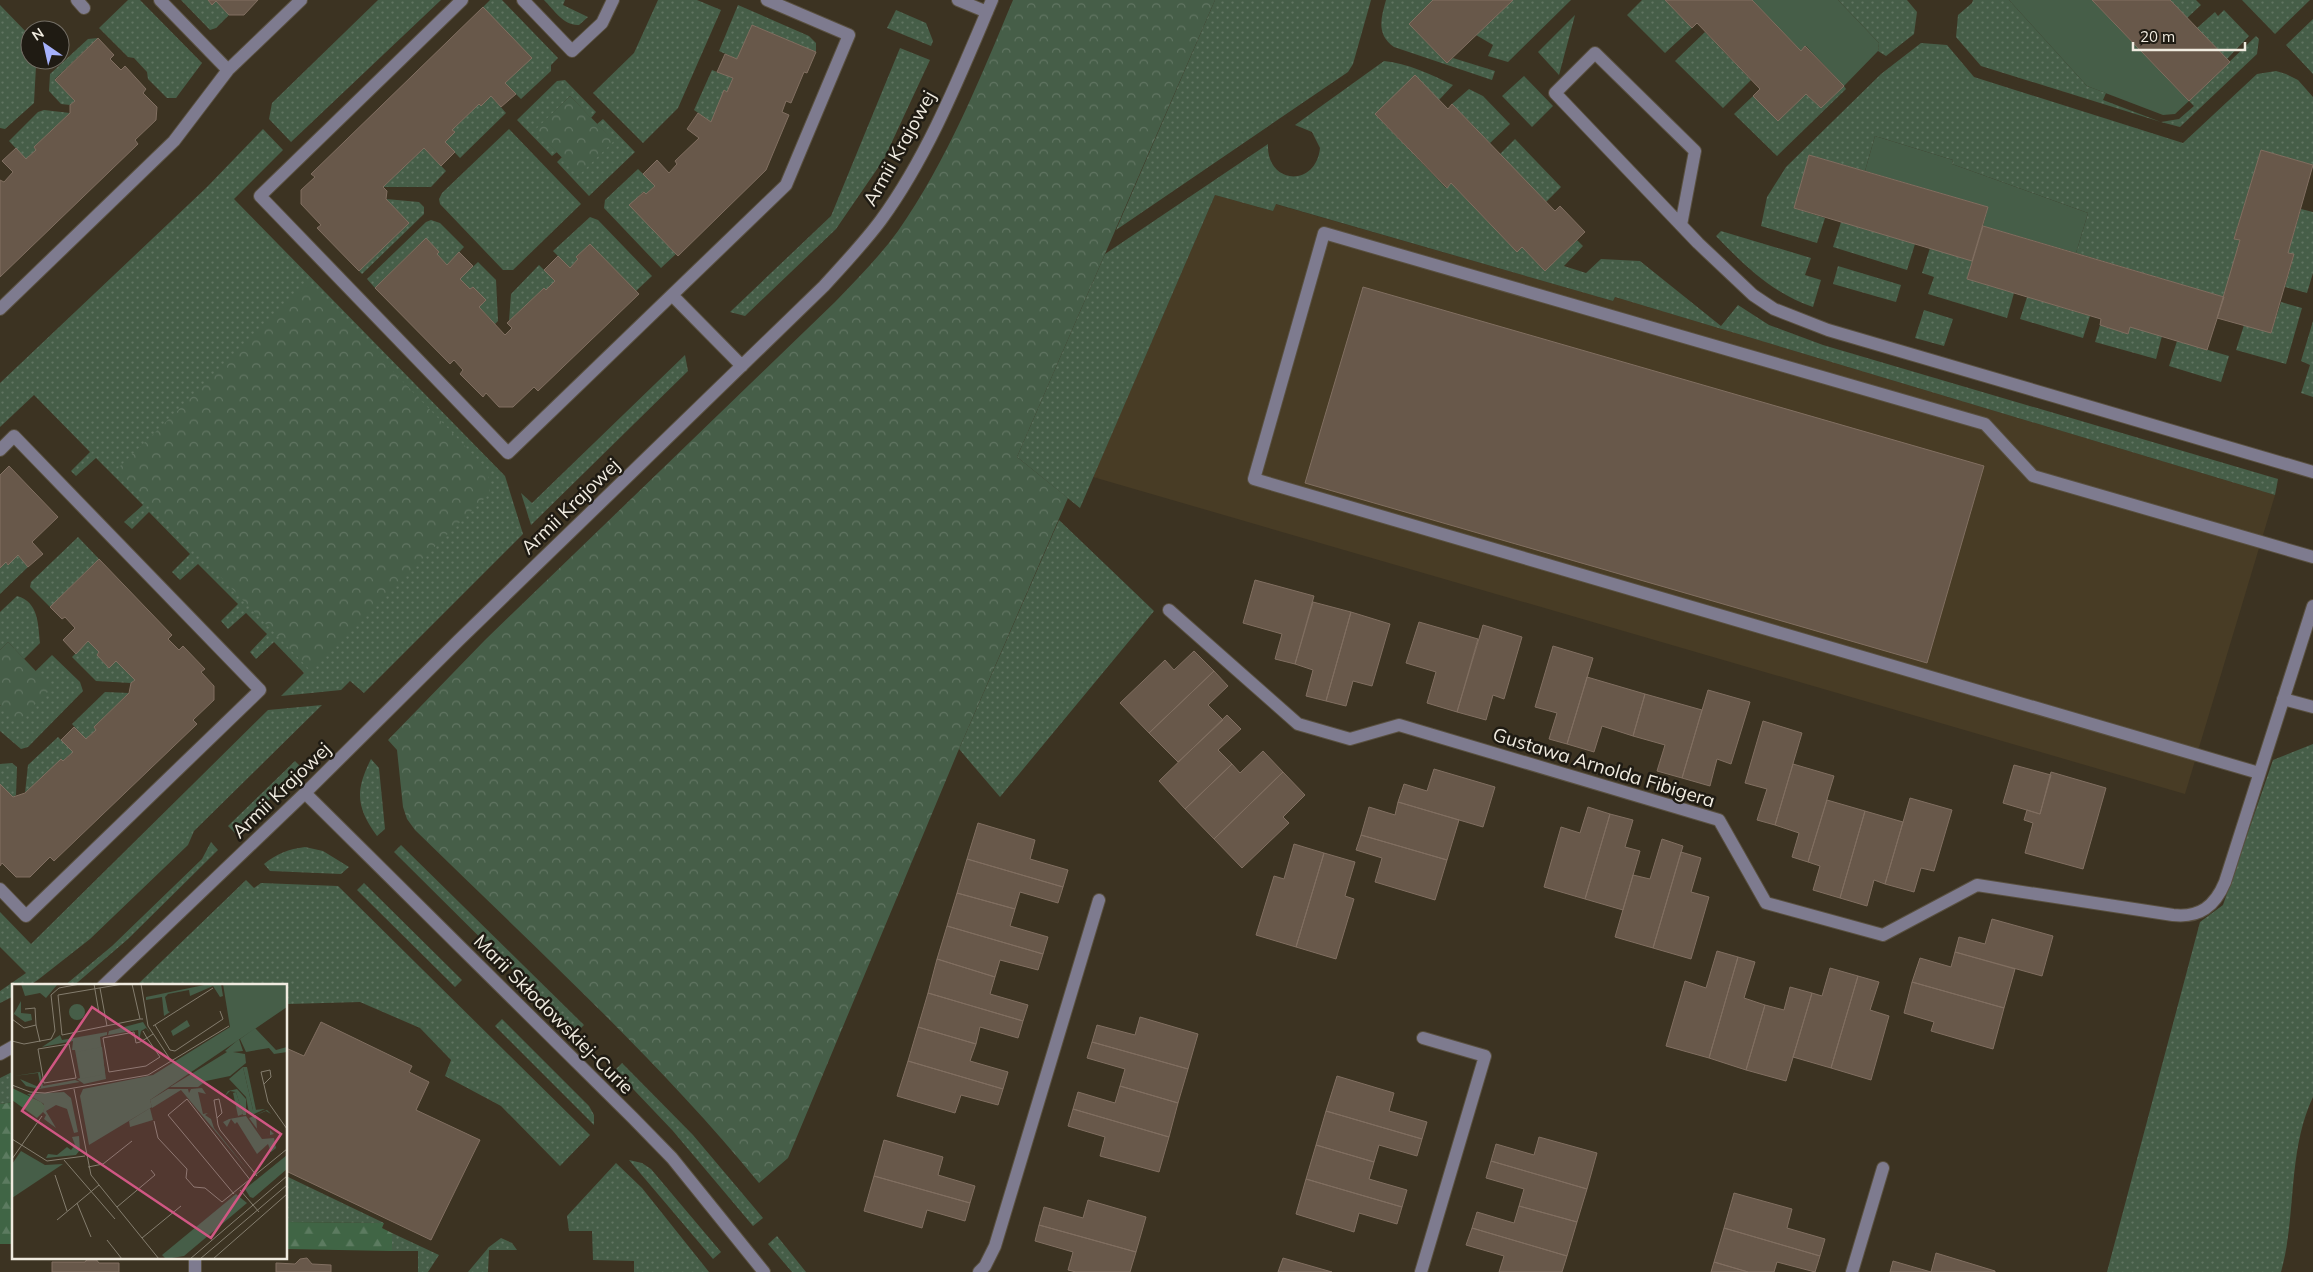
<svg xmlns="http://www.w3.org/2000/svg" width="2313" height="1272" font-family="Mulish,sans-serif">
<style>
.built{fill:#483c25}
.grass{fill:url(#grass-dots)}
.forest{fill:url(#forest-firs)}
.park{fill:url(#park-crowns)}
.garden{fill:#465e48}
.building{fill:#68584a;stroke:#816f61}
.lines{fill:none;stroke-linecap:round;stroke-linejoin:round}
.minor-casing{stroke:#595040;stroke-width:14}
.minor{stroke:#7e7b8f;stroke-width:12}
.labels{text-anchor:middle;stroke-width:5;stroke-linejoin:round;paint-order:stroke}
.street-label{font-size:19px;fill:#f0ebe0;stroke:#1f1b13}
.inset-road{fill:none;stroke:#847d6e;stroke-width:1}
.view{fill:#d05783;fill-opacity:0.15;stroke:#d05783;stroke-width:2.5}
.inset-edge{fill:none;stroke:#f0ebe0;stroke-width:2.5}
</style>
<defs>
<pattern id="grass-dots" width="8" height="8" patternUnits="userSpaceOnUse" patternTransform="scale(1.25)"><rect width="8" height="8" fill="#465e48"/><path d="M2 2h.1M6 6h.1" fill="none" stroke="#617562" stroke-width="1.8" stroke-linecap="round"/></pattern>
<pattern id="forest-firs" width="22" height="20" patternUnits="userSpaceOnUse" patternTransform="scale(1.25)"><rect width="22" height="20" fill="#406545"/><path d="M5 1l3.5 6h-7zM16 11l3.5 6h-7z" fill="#5c7b60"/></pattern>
<pattern id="park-crowns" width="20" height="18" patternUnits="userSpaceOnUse" patternTransform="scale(1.25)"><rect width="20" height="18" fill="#465e48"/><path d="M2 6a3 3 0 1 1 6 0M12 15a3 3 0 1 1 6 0" fill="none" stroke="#617562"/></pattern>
</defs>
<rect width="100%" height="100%" fill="#3c3322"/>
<path class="built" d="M1215,195L1273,211L1275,204L1613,301L1615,297L2275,495L2185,794L1093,477Z"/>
<path class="grass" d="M128,0H140L202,63L176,98H167L148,79L147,72L134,58L128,57L99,28Z
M181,0H208L212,5L216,1L229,15L216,28L210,30Z
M378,0H441L291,142L269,119L272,103Z
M490,0H502L558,58L551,65V71L521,99L505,83L531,58L483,7Z
M544,0H565L563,5L588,17L579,25C564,26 554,10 544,0Z
M658,0H697L721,10L678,108L643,143L593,93L634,53Z
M1215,0H1371L1353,64L1348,72L1116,230Z
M1386,0H1433L1409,24L1447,63L1453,58L1495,71L1492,80L1394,47C1376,35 1381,18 1386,0Z
M1513,0H1571L1508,62L1488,56L1493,45L1476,35Z
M1642,0H1665L1692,28L1665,53L1627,15Z
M1838,0H1907L1917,12L1914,34L1886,56L1878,51L1879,43Z
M1973,0H2009L2087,86L2106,93L2103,100L2161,122L2179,119L2194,106L2189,101L2256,36L2259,39L2257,54L2180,127L2161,122L1981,66L1956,37L1958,15L1972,3Z
M2170,0H2196L2201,5L2187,18Z
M2242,0H2310L2275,34Z
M0,5L30,36V60H42L36,66L34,103L5,129L0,128Z
M738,5L809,36L816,43V52L752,25L737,59L719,51Z
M896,10L926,23L933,41L931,46L887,28Z
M2224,10L2249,36L2227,59L2197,28L2215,12L2218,16Z
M1575,15L1574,19L1559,75L1538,52Z
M2313,19V74L2286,45Z
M1705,32L1751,80L1723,108L1675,61Z
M98,38L55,79L75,101L70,105L61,104L49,91L50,74L88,39Z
M1921,43L1947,45L1974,77L2183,143L2257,74L2276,71L2286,74L2298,80L2313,97V165L2261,150L2234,238L2240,240L2224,297L2076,253L2088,213L1952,164L1953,160L1875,136L1865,171L1809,155L1794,208L1825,218L1817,243L1761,226L1767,197L1786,167L1881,74Z
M900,48L930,60L884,159L836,229L745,316L730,312L831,216Z
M1384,61C1407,63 1432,75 1453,85L1439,100L1375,114L1446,188L1451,183L1516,251L1522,247L1545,271L1577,240L1583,246L1564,266L1586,273L1601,259L1640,261L1721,326L1738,305L1769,325L1823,345L2278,479L2275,495L1615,297L1613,301L1276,204L1273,211L1215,195L1080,508L1017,457L1105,254L1268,144C1266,185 1316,188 1320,148L1312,132L1295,125Z
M712,70L733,78L727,92L724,91L711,122L694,110Z
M1524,76L1553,106L1532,127L1502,96Z
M565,80L596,112L591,118L570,96L536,130L557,152L552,156L517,120L557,81Z
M1844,86L1846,89L1777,156L1734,114L1753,96L1778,121L1806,94L1821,108Z
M1469,89L1483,96L1510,124L1490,143L1452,104Z
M491,96L506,113L460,158L445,142L454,132L452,130L479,104L481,106Z
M44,110L70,113L34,147L36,150L26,159L9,141L38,112Z
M603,119L635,152L589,196L557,162L562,157L579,174L613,141L597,124Z
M263,129L283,150L234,199L505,476L523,534L364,693L350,681L341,690L281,696L304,673L274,642L256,659L250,652L267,634L246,613L228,629L221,621L238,604L198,564L180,580L172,572L190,554L149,512L132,529L124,522L143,505L96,458L76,476L71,471L90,452L34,395L0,427V383L207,187Z
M509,129L581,204L513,270H503L440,204L439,199L442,193Z
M1515,139L1561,187L1546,202L1500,154Z
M424,148L446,171L431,187H383Z
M638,169L655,186L646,194L643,192L630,205L676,254L661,268L604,208L605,200Z
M386,199L419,202L424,207V214L362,274L359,271L409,223Z
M2301,209L2313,212V273L2307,293L2285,287L2294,255L2288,253Z
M590,217L598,220L652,276L636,291L590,244L576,257L578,259L570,268L553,251Z
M431,220L440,223L464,247L447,265L437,254L439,252L426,238L375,288L367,279L426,222Z
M1841,222L1915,244L1907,270L1833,247Z
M1721,231L1811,258L1805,275L1821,280L1813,307C1772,293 1745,266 1716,236Z
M1930,248L1972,261L1967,279L2014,293L2007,318L1928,294L1934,277L1922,273Z
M478,262L496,280L498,321L495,324L479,307L486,300L473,287L470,289L460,279Z
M539,265L555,281L546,290L544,288L509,321L511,294Z
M1838,266L1901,285L1896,302L1833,284Z
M2027,297L2090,316L2083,338L2020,319Z
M2281,302L2302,308L2286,364L2236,350L2244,325L2271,333Z
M1924,310L1953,319L1944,346L1915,338Z
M2313,321V397L2301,393L2310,365L2301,361Z
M2100,325L2128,334L2130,327L2162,336L2156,359L2095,342Z
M2177,341L2229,356L2221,382L2169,366Z
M685,355L688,371L531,525L521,493L532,503Z
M1059,520L1154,611L1000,797L959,749Z
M78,537L99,559L50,607L30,587L31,582Z
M18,555L28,567L0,594V568L6,562L8,565Z
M17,596C39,602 38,625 40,643L24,659L8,642L0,650V612Z
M88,641L99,652L97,655L109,668L116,661L135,680L131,683L96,681L72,657Z
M52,655L80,682L83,691L28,747L21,749L0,731V706Z
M105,692L129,693L94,727L96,730L86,739L72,724Z
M322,705L194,831L188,845L90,939L39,979L29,986H14V996L0,1003V991L26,973L0,947V912L31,944L268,710Z
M58,737L73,752L25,793L28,765Z
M2313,744V1097C2287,1152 2297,1215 2281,1272H2107L2200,922L2223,905L2273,760Z
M371,759L379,768L385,829L377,836C356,807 355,791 371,759Z
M295,761L302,768L235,833L228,826Z
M12,763L17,767L16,795L13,797L0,784V764Z
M211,842L218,850L128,939L78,982L72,986H64L112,946L202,859Z
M401,845L584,1025L576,1033L394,852Z
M305,847L323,851L349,867L341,874L270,871L264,864C276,854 289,849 305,847Z
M246,880L254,888L261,883L338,886L590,1135L560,1166L501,1106L445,1076L451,1060L420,1028L360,1002L288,1004L286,1008V986H136Z
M364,883L462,980L455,987L357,890Z
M502,1019L589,1106L594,1115V1125L495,1026Z
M622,1063L693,1135L763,1218L753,1226L673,1131L615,1070Z
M14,1071V1102L0,1104V1078Z
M629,1160L642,1163L651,1169L721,1252L713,1259Z
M616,1163L642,1188L709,1272H634V1261L593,1260L592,1231H569L567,1216Z
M286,1176L384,1223L286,1222Z
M392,1233L439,1255L428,1272H418V1251H392Z
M777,1236L806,1272H792L768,1244Z
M501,1238L512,1243L517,1250H489L488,1272H468L489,1247Z"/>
<path class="forest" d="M14,1102V1244H0V1104Z
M286,1222L384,1223L382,1228L392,1233V1251L286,1249Z"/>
<path class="park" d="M1013,0H1215L1017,457L1068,498L959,749L788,1158L759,1183C655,1056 532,945 415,830L407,819L403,807L397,750L388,740L485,640L835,302C857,279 880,256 898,231C947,161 980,79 1013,0Z
M570,96L614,141L579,175L535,130Z
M309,284L488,470L490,493L309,669L117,469Z
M8,642L52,688L17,722L0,705V650Z"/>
<path class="garden" d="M1752,0H1838L1879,43L1878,51L1844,86L1806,46L1801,51Z
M2009,0H2092L2189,101L2175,114L2163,115L2087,86Z
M1875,136L1953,160L1952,164L2088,213L2076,253L1983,226L1988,207L1865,171Z"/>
<path class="building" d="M208,0H258L244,15H229L216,1L212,5Z
M1433,0H1513L1447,63L1409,24Z
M1665,0H1752L1801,51L1805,46L1844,86L1821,108L1806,94L1778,121L1753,96L1760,89L1697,23L1692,28Z
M2092,0H2170L2230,62L2189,101Z
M483,7L532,58L505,83L516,94L501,107L491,96L481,106L479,104L452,130L455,132L445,142L455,152L441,166L424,148L383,187L387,191L386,199L409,223L359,271L317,228L321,225L301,204V190L315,177L311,174Z
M752,25L816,52L807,73L804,72L791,103L786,101L782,112L789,115L766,170L678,256L629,205L644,192L646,194L655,186L643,174L657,160L669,173L677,164L675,161L699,138L687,129L698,113L711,122L724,90L727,92L733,78L717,72L725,54L737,59Z
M98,38L114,55L110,59L121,70L125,66L146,89L143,93L157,107L156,120L135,140L138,144L0,277V180L4,182L13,172L2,161L16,148L26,159L36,150L34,147L70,113V105L75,101L55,80Z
M1415,75L1448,109L1452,104L1555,211L1560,206L1585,232L1545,271L1522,247L1517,252L1451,183L1447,188L1375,114Z
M2261,150L2313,165L2288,253L2294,254L2271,333L2217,318L2240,240L2234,239Z
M1809,155L1988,207L1972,261L1794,208Z
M1983,226L2224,297L2207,350L2130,327L2128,334L2100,325L2101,319L1967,279Z
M426,238L439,252L437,254L447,265L459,252L473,266L460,279L470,289L473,287L486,300L479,307L505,335L512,328L507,323L544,288L546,290L555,281L544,270L558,256L570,268L578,259L576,257L590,244L639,294L538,391L534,387L513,407H499L486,393L483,397L460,374L463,370L454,360L450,364L375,288Z
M1363,287L1984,466L1927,663L1305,483Z
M9,466L58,517L32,542L43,554L28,567L18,555L8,565L6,562L0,568V475Z
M99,559L172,635L168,639L179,650L183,646L205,669L201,672L214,686V700L193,720L197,724L54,861L50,857L30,877H16L2,863L0,866V784L13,797L25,793L61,759L63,761L73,752L61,740L74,727L86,739L96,730L94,727L129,693L131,683L135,680L116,661L109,668L97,655L99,652L88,641L76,654L63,640L75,628L65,617L62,619L50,607Z
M1255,580L1314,596L1295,664L1275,659L1282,634L1243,623Z
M1313,602L1351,612L1326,701L1306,696L1313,670L1295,664Z
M1351,612L1390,624L1372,686L1353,681L1346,706L1326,701Z
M1419,622L1478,639L1457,712L1427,703L1436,672L1406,663Z
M1483,625L1522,637L1504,699L1493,695L1486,720L1457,712Z
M1553,646L1593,658L1567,744L1549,739L1557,713L1535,707Z
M1194,651L1214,671L1149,733L1120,703L1165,660L1174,670Z
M1214,671L1228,686L1208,705L1223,720L1178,762L1149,733Z
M1587,677L1645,694L1633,736L1602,726L1594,752L1567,744Z
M1708,690L1750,702L1731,764L1717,759L1710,786L1682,778Z
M1645,694L1702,710L1682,778L1657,771L1665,745L1633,736Z
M1227,715L1241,729L1218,750L1232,764L1185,809L1159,781Z
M1763,721L1802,733L1775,825L1757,820L1767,789L1745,783Z
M1263,751L1283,772L1214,839L1185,809L1232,764L1240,773Z
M1793,764L1834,776L1808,862L1792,857L1799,833L1775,825Z
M2014,765L2051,775L2040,814L2003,803Z
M1434,769L1495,787L1483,827L1398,802L1404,784L1427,791Z
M1283,772L1305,795L1283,817L1289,823L1242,868L1214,839Z
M2051,772L2106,788L2083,869L2025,853L2033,823L2024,820L2027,810L2040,814Z
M1910,798L1952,810L1934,871L1921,868L1914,892L1885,884Z
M1827,800L1865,811L1840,898L1813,890L1820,866L1808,862Z
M1398,802L1459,820L1447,860L1361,835L1369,807L1395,815Z
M1588,807L1610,814L1585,899L1544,887L1561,827L1580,833Z
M1865,811L1903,822L1885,884L1874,880L1867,906L1840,898Z
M1610,814L1633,820L1625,847L1640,851L1623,910L1585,899Z
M978,823L1035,840L1030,859L1068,870L1063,887L967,859Z
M1361,835L1447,860L1435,900L1375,882L1382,858L1356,850Z
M1662,839L1683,846L1653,948L1615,937L1633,875L1650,879Z
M1294,844L1324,853L1296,947L1256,935L1274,876L1284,879Z
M1681,852L1701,858L1691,892L1709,897L1691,959L1653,948Z
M1324,853L1355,862L1345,896L1354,899L1336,959L1296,947Z
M967,859L1063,887L1058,903L1020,892L1015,909L957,893Z
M957,893L1015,909L1010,926L1048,937L1043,954L947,926Z
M1992,919L2053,936L2042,976L1955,952L1959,937L1985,944Z
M947,926L1043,954L1038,970L1000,960L995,977L937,959Z
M1717,951L1738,957L1709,1058L1666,1046L1685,981L1706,988Z
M1955,952L2015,969L2004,1008L1912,982L1920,958L1951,967Z
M1738,957L1755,962L1744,998L1765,1005L1746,1070L1709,1058Z
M937,959L995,977L990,994L1028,1005L1023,1021L928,993Z
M1830,968L1858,976L1831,1068L1793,1057L1812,993L1822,996Z
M1858,976L1879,982L1870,1010L1889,1016L1871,1080L1831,1068Z
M1912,982L2004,1008L1993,1049L1931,1031L1934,1022L1904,1013Z
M1790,987L1812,993L1786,1081L1746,1070L1765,1005L1784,1010Z
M928,993L1023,1021L1018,1038L980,1027L976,1044L918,1027Z
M1140,1017L1198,1034L1188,1069L1092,1042L1097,1025L1135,1035Z
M321,1022L412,1066L409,1072L429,1082L416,1110L480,1140L431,1240L286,1171V1048L304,1056Z
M918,1027L976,1044L970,1061L1008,1072L1003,1089L908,1061Z
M1092,1042L1188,1069L1178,1103L1120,1086L1125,1069L1087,1058Z
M908,1061L1003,1089L998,1105L961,1095L955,1113L897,1096Z
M1337,1076L1394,1093L1389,1111L1427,1122L1422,1139L1326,1111Z
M1120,1086L1178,1103L1169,1137L1073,1109L1078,1092L1115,1103Z
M1073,1109L1169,1137L1159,1172L1100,1156L1105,1137L1068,1126Z
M1326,1111L1422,1139L1417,1156L1379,1145L1374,1162L1316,1145Z
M1539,1137L1597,1153L1587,1189L1491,1161L1496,1144L1534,1155Z
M884,1140L943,1157L938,1175L975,1186L970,1203L874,1176Z
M1316,1145L1374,1162L1369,1179L1407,1190L1402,1207L1306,1179Z
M1491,1161L1587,1189L1577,1222L1519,1206L1524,1189L1486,1178Z
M874,1176L970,1203L965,1221L927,1210L922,1228L864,1211Z
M1306,1179L1402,1207L1397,1224L1359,1213L1354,1232L1296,1214Z
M1734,1193L1792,1209L1787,1228L1825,1239L1820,1256L1724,1228Z
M1088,1200L1146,1217L1136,1252L1039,1225L1044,1207L1083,1218Z
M1519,1206L1577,1222L1567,1256L1472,1228L1477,1212L1514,1223Z
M1039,1225L1136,1252L1130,1272H1076L1068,1270L1073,1252L1035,1241Z
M1472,1228L1567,1256L1562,1272H1499L1504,1256L1466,1245Z
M1724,1228L1820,1256L1815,1272L1777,1262L1774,1272H1748L1714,1262Z
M1936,1253L1995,1271V1272H1931Z
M88,1258H95L99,1263H119V1272H52V1262H85Z
M307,1258L312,1264L331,1265V1272H276V1263L295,1264L300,1259Z
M1283,1258L1332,1272H1278Z
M1893,1261L1931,1272H1890Z
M1714,1262L1748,1272H1711Z"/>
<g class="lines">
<g class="minor-casing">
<path id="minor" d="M77,0L84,8
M160,0L228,70
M462,0L260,196L508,453L786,185L849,35L767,0
M523,0L572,51L602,23L613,0
M958,0L987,12
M1681,225L1695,151L1595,53L1555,93L1698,243L1753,295L1774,309L1828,330L2313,472
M672,295L742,366
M0,309L174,141L228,70L301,0
M0,450L14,436L260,690L26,916L0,889
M1169,610L1298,724L1350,739L1399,725L1719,820L1766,903L1883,935L1977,885L2173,915C2200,918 2215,906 2225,882L2313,606
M2283,699L2313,707
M2259,773L1254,479L1324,233L1985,424L2033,476L2313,557
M305,793L633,1118L672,1158L764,1272
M103,986L305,793L459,640L824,286C843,265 864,243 881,220C929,154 960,75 992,0
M0,1054L14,1046
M195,1272V1258
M979,1272L985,1266L995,1246L1099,900
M1421,1272L1485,1056L1423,1038
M1852,1272L1883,1168"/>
</g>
<use href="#minor" class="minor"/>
</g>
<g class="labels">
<g class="street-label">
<text transform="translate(899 148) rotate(-61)" y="7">Armii Krajowej</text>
<text transform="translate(570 506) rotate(-44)" y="7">Armii Krajowej</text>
<text transform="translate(1604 767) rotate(17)" y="7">Gustawa Arnolda Fibigera</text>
<text transform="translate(281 790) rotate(-44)" y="7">Armii Krajowej</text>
<text transform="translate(554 1014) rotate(45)" y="7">Marii Skłodowskiej-Curie</text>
</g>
</g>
<g transform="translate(12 984)">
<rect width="275" height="275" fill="#3c3322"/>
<path d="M9,0H40L45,1L34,14L28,9L13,12ZM197,0H209L211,12L208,13L201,2L178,12L177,6L156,10L153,13L156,27L158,28L152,32L150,13L134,16V13ZM9,17V29L19,30L20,36L13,38L2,30L0,33ZM57 28a8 8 0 1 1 16 0a8 8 0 1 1-16 0ZM175,36L178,42L161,52L159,47ZM131,38L138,49L134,44L129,47L127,57L126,46L96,51L97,47ZM243,44L264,66L275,63V68L262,70L257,64L234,68L228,55ZM95,48V51L88,53L94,95L72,100L65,95L68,94L63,66H60L61,57L30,63L48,51L50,56ZM227,55L231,67L221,68L233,70L234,79L218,92L194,97L186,103H158L215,68L213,67ZM231,83L241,126L253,125L240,131L237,129L234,113L217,95ZM28,88L31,102L63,96L68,98L27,105L14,102L8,95L29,104L26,89L2,92ZM190,104L194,110L186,108L191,130L196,129L193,131L199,135L202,144L238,189L169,106L140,124L138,116L156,105H176L177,109L179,105ZM225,105L234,115V131H231L224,108L218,107L212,113L216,107ZM52,108L59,114L66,148L62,149L55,125L44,121L34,127L44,144L32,135L34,131L31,128L32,120L15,110ZM138,124L141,136L118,143L117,137ZM255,126L259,130L254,127L244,131L245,145L251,153L258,151V146L262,150L251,153L237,134ZM234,132L250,155L262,154L264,164L259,168L256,160L245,170L225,138L223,140L219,135L215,143L211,138L217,135ZM67,152L68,166L64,171L34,174L36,170L45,171L55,163L59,166L63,161L60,153ZM9,167L33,181L51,180L0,214V180ZM275,171V185L241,214L238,213L233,205ZM224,210L235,219L172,272L154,275L150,271Z" fill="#465e48"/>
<path d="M0,104L29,118L33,122L31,128L25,134L0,116Z" fill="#406545"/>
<path d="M211,0H275V23L138,116L140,123L77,161L68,112L71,105L141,91L218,43ZM90,63L93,90L69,95L64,68Z" fill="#465e48"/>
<path d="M231,83H235L244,126H241ZM224,108L231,130L226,132L221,109Z" fill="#465e48"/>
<path class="inset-road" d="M82,0L87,29M111,0L46,11L50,51L128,35M120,0L128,35H131M129,0L136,42L160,78M88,4L95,42M13,25L23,24L24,41M0,35L12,44L24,41L28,58M143,41L158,66L163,67L211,35L208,27M141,42L201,4M131,47L135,54L148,73L134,82L97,88L91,54L122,48L124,59L128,58L135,54L141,50M0,57L12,60L39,55L43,47L39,11L47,4L68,0M57,60L64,94L32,99L26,65ZM252,100L259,93L258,86L249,88L256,118L275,145M0,101L18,108L33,109L136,91L217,42M62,105L79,191L147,275M205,134L210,129L207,115L202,116L205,134L206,141L208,146L245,192M142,137L146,154L175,185L174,194L182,203L193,204L210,218L275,165M0,155L35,177L73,172M0,175L30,132M52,176L103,235M76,183L91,180L120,157M43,191L55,227M228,206L247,228M222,210L156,131L175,115L239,197M65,219L79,253M105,223L143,191L139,186M45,236L87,201M130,254L169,222M95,256L110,275M178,275L275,192M188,275L275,201M201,275L275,210"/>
<path class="view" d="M80,23L269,150L199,254L10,127Z"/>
<rect width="275" height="275" class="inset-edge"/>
</g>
<g transform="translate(45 45) rotate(326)"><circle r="24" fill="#1f1b13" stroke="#736e65"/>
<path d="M0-4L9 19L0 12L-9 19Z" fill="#a5b1fc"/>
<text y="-8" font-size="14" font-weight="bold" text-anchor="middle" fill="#f0ebe0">N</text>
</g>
<path d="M2133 42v8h112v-8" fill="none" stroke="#f0ebe0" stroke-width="2.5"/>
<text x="2140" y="42" font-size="15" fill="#f0ebe0" stroke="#1f1b13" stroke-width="4" paint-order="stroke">20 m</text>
</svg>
